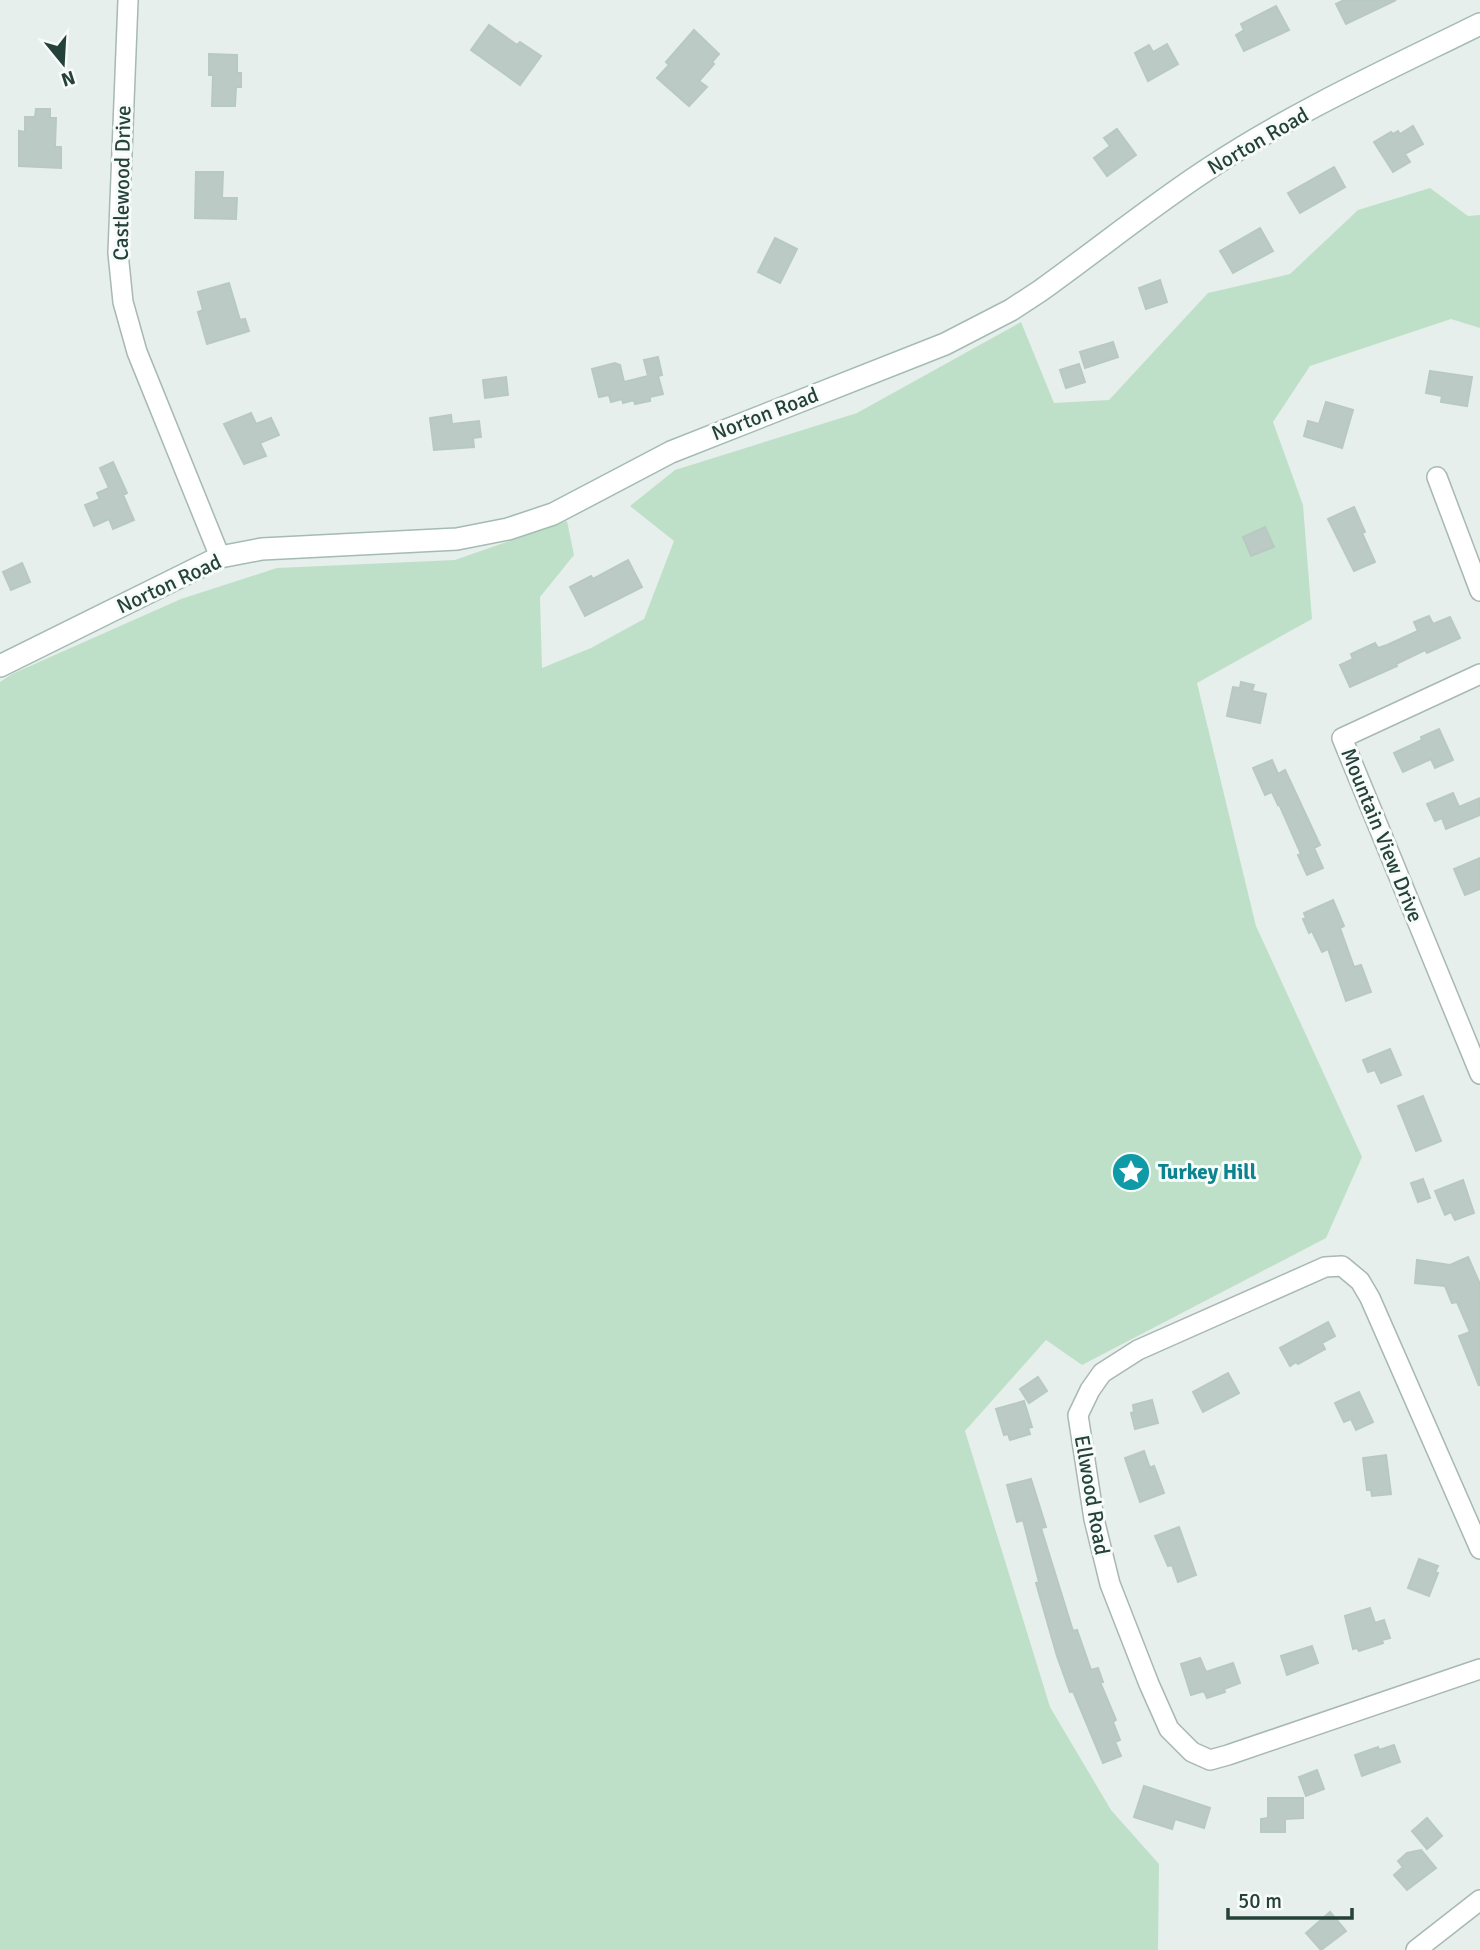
<svg xmlns="http://www.w3.org/2000/svg" width="1480" height="1950" font-family="Signika,sans-serif">
<style>
.green{fill:#bfe0c8}
.building{fill:#bbcac4;stroke:#b8c9c2;stroke-width:2}
.lines{fill:none;stroke-linecap:round;stroke-linejoin:round}
.minor-casing{stroke:#a8b8b2;stroke-width:22}
.secondary-casing{stroke:#a4bbb3;stroke-width:24}
.minor{stroke:#fff;stroke-width:19}
.secondary{stroke:#fff;stroke-width:21}
.labels{text-anchor:middle;stroke-width:6;stroke-linejoin:round;paint-order:stroke}
.street-label{font-size:21px;fill:#24423a;stroke:#f7fbf9}
.culture-label{font-size:21px;font-weight:bold;fill:#0d838f;stroke:#f7fbf9;text-anchor:start}
</style>
<rect width="100%" height="100%" fill="#e6efeb"/>
<path class="green" d="M1430,188L1468,216L1480,215V328L1451,319L1310,366L1273,422L1303,505L1312,619L1197,683L1256,926L1362,1157L1326,1238L1082,1365L1046,1340L965,1431L1050,1707L1111,1810L1159,1864L1158,1950H0V682L12,674L181,599L277,568L455,560L567,521L574,555L540,597L542,668L591,648L644,619L674,541L630,506L675,470L857,413L1021,322L1054,403L1109,400L1208,293L1290,274L1358,210Z"/>
<path class="building" d="M1344,0H1396L1346,24L1336,4Z
M1276,6L1289,30L1244,51L1236,35L1244,30L1241,24Z
M489,25L517,45L520,42L541,56L520,85L471,50Z
M694,30L719,54L712,62L714,64L699,81L707,87L689,106L657,78L669,65L666,62Z
M1167,44L1178,64L1148,81L1135,53L1149,45L1153,52Z
M209,54L237,55V73H241V87H236L235,106H212L213,75H209Z
M36,109H50V118H56L55,147H61V168L19,166V131L25,132V117H35Z
M1413,126L1423,144L1405,154L1410,162L1393,172L1374,142L1391,132L1393,134L1398,131L1400,134Z
M1117,129L1136,155L1107,176L1094,158L1110,146L1104,138Z
M1334,167L1345,187L1300,213L1288,193Z
M196,172H223L222,198H237L236,219L195,218Z
M1260,228L1273,251L1233,273L1220,251Z
M775,238L797,249L780,283L758,272Z
M1160,280L1167,302L1146,309L1139,288Z
M229,283L240,320L245,319L249,331L207,344L198,312L203,310L198,292Z
M1113,342L1118,357L1085,368L1080,352Z
M658,357L662,375L658,376L663,394L650,397V401L635,404L634,400L623,403L622,399L611,402L609,395L599,397L592,369L615,363L620,365L624,382L648,376L644,360Z
M1079,364L1085,382L1066,388L1060,370Z
M1430,371L1472,377L1467,406L1441,402L1442,396L1426,393Z
M506,377L508,395L485,398L483,380Z
M1326,402L1353,410L1342,448L1304,436L1308,421L1319,424Z
M251,413L256,424L271,418L279,435L260,443L266,456L244,464L224,424Z
M451,415L452,424L479,421L481,437L473,438L474,447L434,450L430,418Z
M113,462L127,493L123,495L134,520L113,529L109,519L94,526L85,505L100,499L97,493L109,488L100,468Z
M1354,507L1365,532L1362,533L1375,562L1354,571L1328,519Z
M1265,527L1274,547L1251,556L1243,537Z
M628,560L642,587L585,616L570,587L591,576L593,579Z
M22,563L30,582L11,590L3,572Z
M1429,616L1433,624L1450,617L1460,638L1427,653L1425,650L1396,664L1397,666L1350,687L1340,665L1353,659L1351,654L1375,643L1378,648L1387,645L1418,631L1414,622Z
M1241,682L1254,685L1252,691L1266,694L1260,723L1227,716L1233,687L1240,688Z
M1439,729L1453,760L1435,768L1431,759L1403,772L1394,753L1422,740L1421,737Z
M1272,760L1278,774L1285,770L1320,845L1314,848L1323,868L1307,875L1298,855L1301,854L1279,804L1278,805L1272,792L1265,795L1253,768Z
M1453,793L1459,807L1480,798V815L1446,829L1442,818L1435,821L1427,804Z
M1480,858V889L1465,895L1454,869Z
M1333,900L1344,926L1340,928L1354,967L1361,965L1371,992L1346,1001L1328,949L1322,952L1312,931L1309,933L1303,919L1306,918L1304,913Z
M1390,1049L1401,1075L1381,1083L1375,1070L1368,1072L1363,1060Z
M1423,1096L1441,1141L1416,1151L1398,1106Z
M1423,1179L1430,1198L1418,1202L1411,1183Z
M1463,1180L1474,1213L1455,1220L1451,1212L1445,1215L1435,1191Z
M1468,1257L1480,1284L1479,1386L1459,1336L1470,1332L1457,1302L1452,1303L1445,1286L1415,1283L1417,1260L1450,1265Z
M1328,1322L1335,1336L1322,1343L1325,1349L1298,1364L1296,1362L1290,1366L1280,1348Z
M1228,1373L1239,1393L1203,1412L1193,1392Z
M1038,1377L1047,1391L1029,1403L1020,1389Z
M1359,1392L1373,1422L1356,1430L1351,1419L1344,1422L1335,1403Z
M1152,1400L1158,1423L1135,1429L1131,1413L1134,1412L1133,1405Z
M1024,1401L1032,1427L1028,1428L1030,1434L1010,1440L1008,1434L1004,1435L996,1409Z
M1144,1451L1150,1468L1154,1466L1164,1493L1140,1502L1125,1458Z
M1386,1455L1391,1494L1372,1496L1371,1490H1367L1363,1458Z
M1031,1479L1046,1527L1041,1528L1073,1631L1077,1630L1091,1670L1098,1668L1103,1682H1100L1116,1720L1113,1722L1120,1740L1115,1742L1121,1756L1103,1763L1073,1691L1070,1692L1057,1656L1036,1583L1039,1582L1023,1520L1017,1522L1007,1485Z
M1179,1527L1196,1575L1178,1582L1172,1565L1168,1566L1155,1536Z
M1419,1559L1438,1566L1435,1572L1438,1573L1429,1596L1408,1588Z
M1370,1608L1375,1623L1384,1620L1390,1638L1382,1640L1383,1643L1359,1651L1357,1648L1353,1649L1345,1616Z
M1312,1646L1318,1663L1287,1675L1281,1656Z
M1200,1658L1206,1672L1233,1663L1240,1683L1224,1689L1225,1692L1207,1698L1204,1691L1191,1695L1181,1664Z
M1394,1745L1400,1762L1362,1776L1355,1755L1378,1747L1379,1750Z
M1317,1770L1324,1789L1306,1796L1299,1777Z
M1144,1786L1210,1808L1204,1828L1175,1819L1172,1829L1134,1817Z
M1268,1798H1303V1818L1285,1819V1832H1261V1819L1268,1818Z
M1427,1818L1442,1836L1427,1849L1412,1831Z
M1421,1850L1436,1868L1407,1890L1394,1875L1403,1867L1398,1861L1407,1853Z
M1330,1912L1346,1931L1321,1950L1306,1933Z"/>
<g class="lines">
<g class="minor-casing">
<path id="minor" d="M128,0L118,253L123,302L137,352L220,557
M1437,477L1480,591
M1480,674L1342,738L1480,1074
M1480,1549L1370,1298L1360,1281L1342,1266L1325,1267L1138,1350L1102,1373L1090,1390L1078,1415L1094,1519L1110,1584L1149,1684L1169,1729L1192,1752L1210,1760L1228,1755L1480,1669
M1416,1950L1480,1900"/>
</g>
<g class="secondary-casing">
<path id="secondary" d="M0,666L220,557L262,549L457,539L508,529L553,514L671,452L945,344L1011,310L1040,291C1096,251 1150,207 1208,169C1292,113 1389,69 1480,24"/>
</g>
<use href="#minor" class="minor"/>
<use href="#secondary" class="secondary"/>
</g>
<defs>
<g id="sight-disc" transform="scale(2.0125)"><circle r="9.5" fill="#0f9aa8" stroke="#f7fbf9"/><path d="M0-6L1.8-2.2L6-1.7L2.9 1.2L3.7 5.4L0 3.3L-3.7 5.4L-2.9 1.2L-6-1.7L-1.8-2.2Z" fill="#fff"/></g>
</defs>
<g fill-rule="evenodd">
<use href="#sight-disc" x="1131" y="1172"/>
</g>
<g class="labels">
<g class="street-label">
<text transform="translate(1258 141) rotate(-30)" y="7">Norton Road</text>
<text transform="translate(122 183) rotate(-89)" y="7">Castlewood Drive</text>
<text transform="translate(765 414) rotate(-21)" y="7">Norton Road</text>
<text transform="translate(169 584) rotate(-25)" y="7">Norton Road</text>
<text transform="translate(1382 835) rotate(68)" y="7">Mountain View Drive</text>
<text transform="translate(1092 1495) rotate(80)" y="7">Ellwood Road</text>
</g>
<g class="culture-label">
<text x="1158" y="1179">Turkey Hill</text>
</g>
</g>
<g transform="translate(63 63) rotate(162)" stroke="#f7fbf9" stroke-width="5" paint-order="stroke">
<path d="M0-5L12 26L0 18L-12 26Z" fill="#24423a"/>
<text y="-10" font-size="19" font-weight="bold" text-anchor="middle" fill="#24423a">N</text>
</g>
<path d="M1228 1908v10h124v-10" fill="none" stroke="#24423a" stroke-width="3.5"/>
<text x="1238" y="1908" font-size="21" fill="#24423a" stroke="#f7fbf9" stroke-width="5" paint-order="stroke">50 m</text>
</svg>
